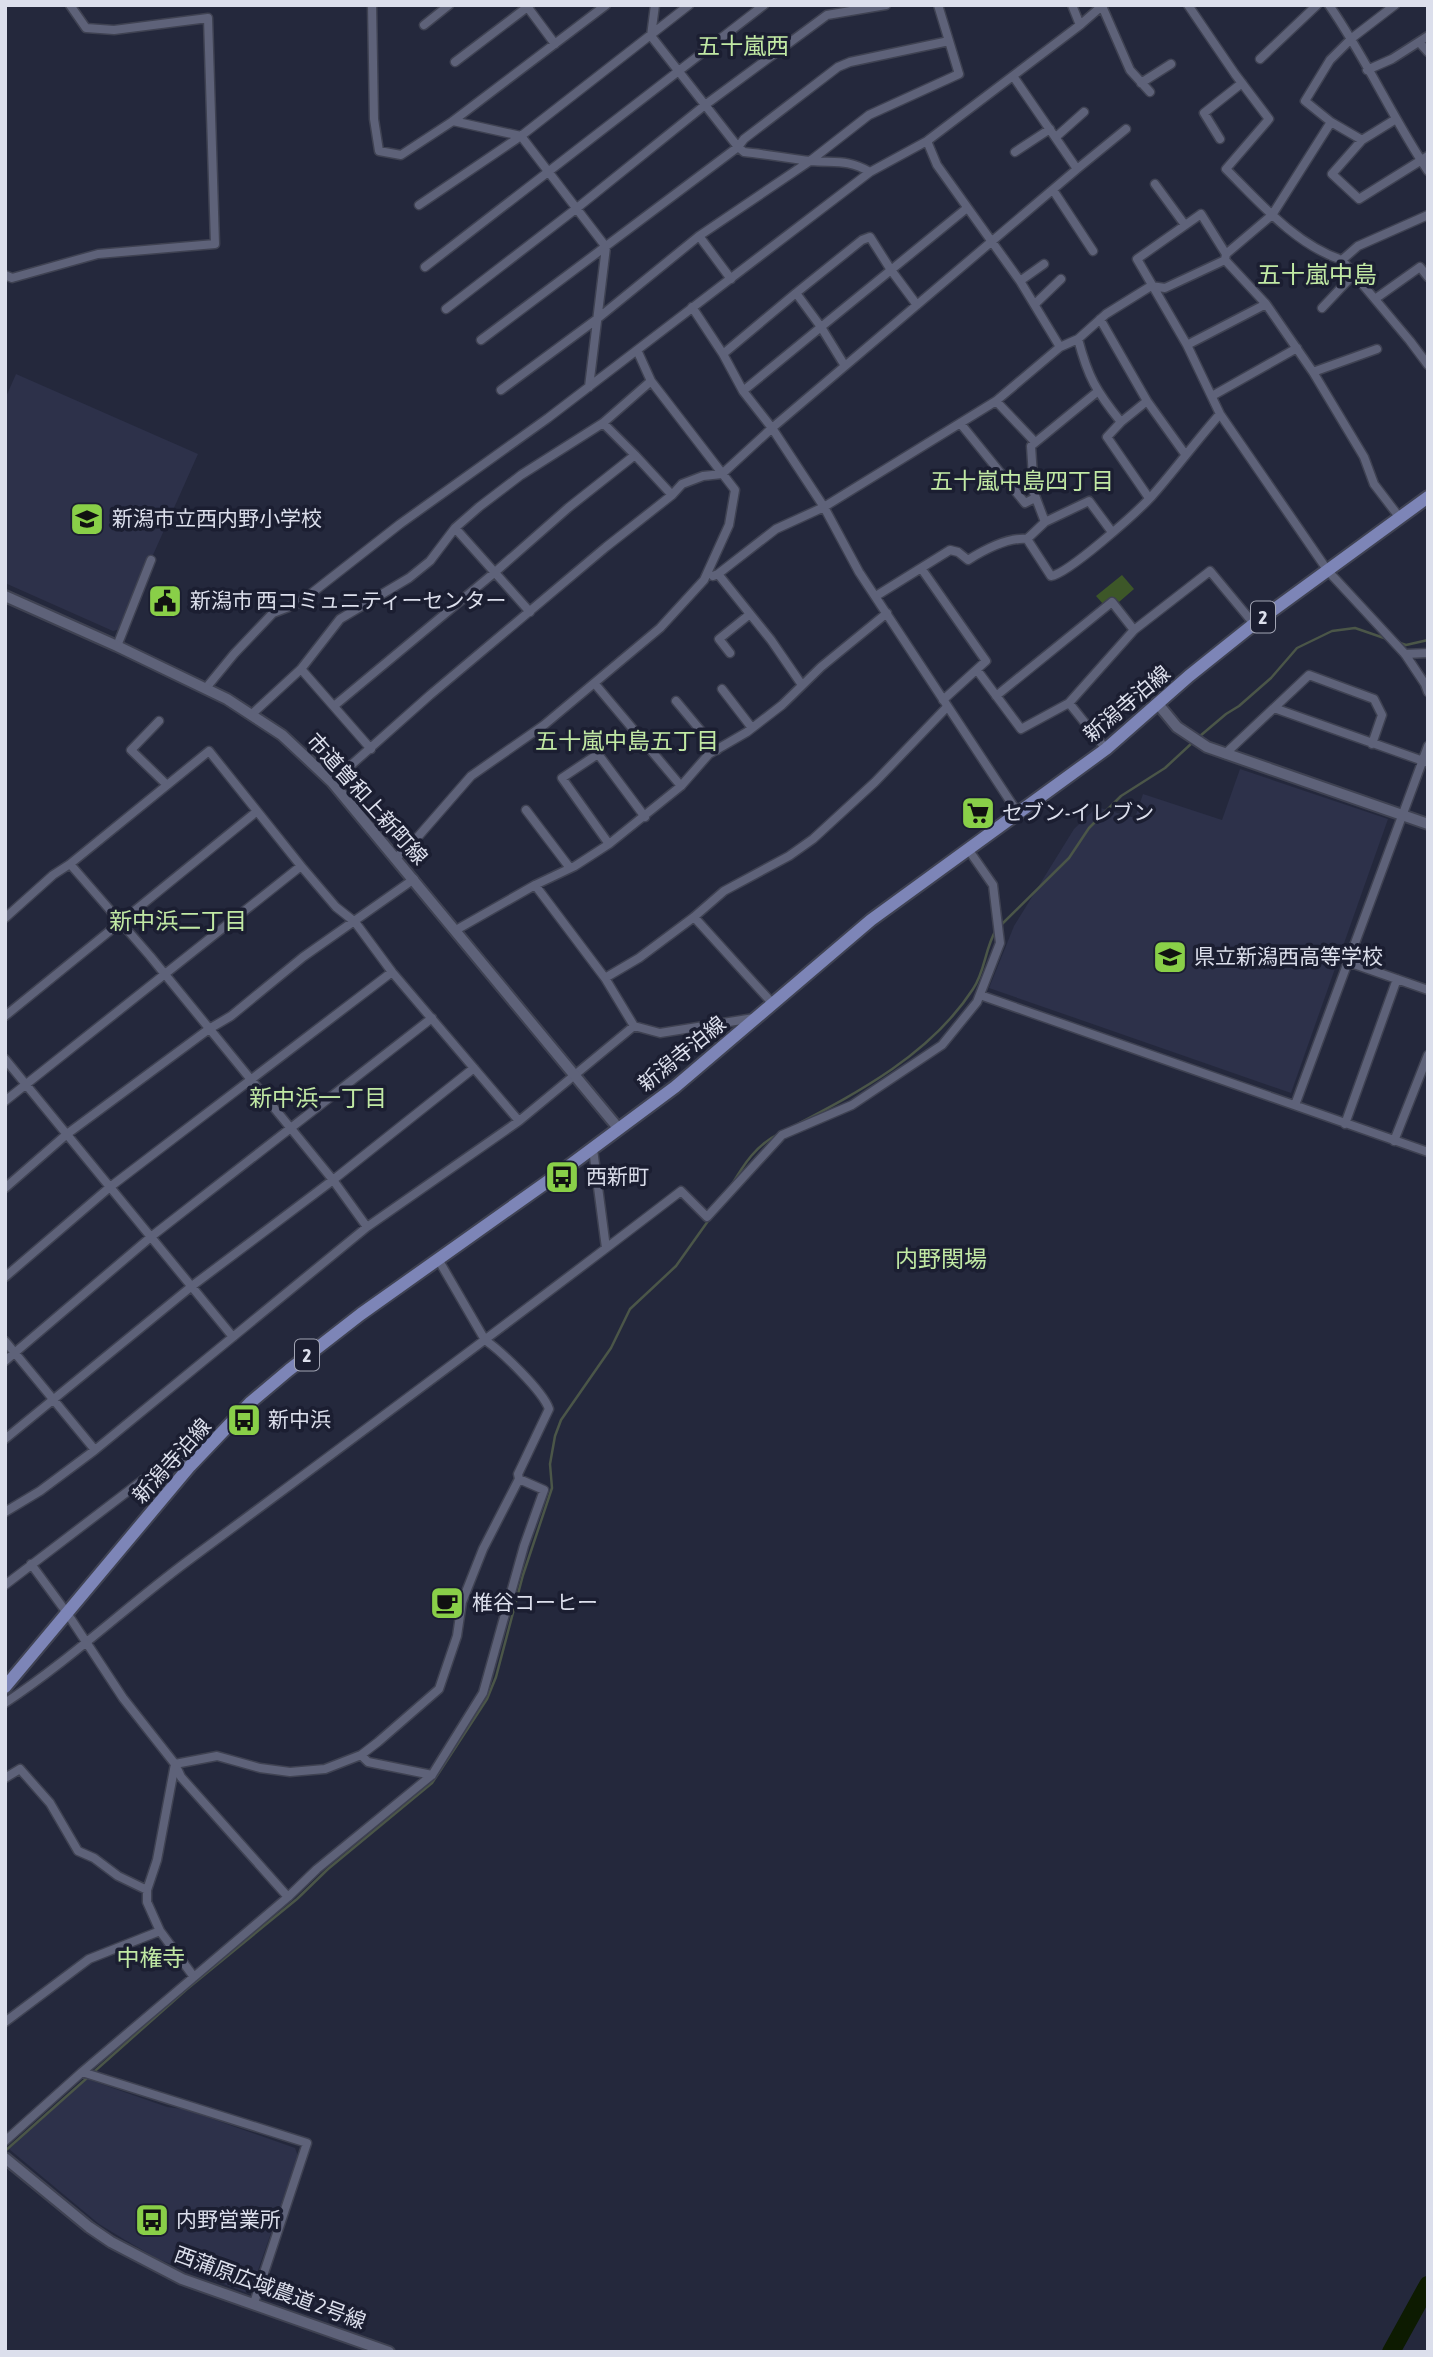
<svg xmlns="http://www.w3.org/2000/svg" width="1433" height="2357" font-family="'Asap Condensed','Noto Sans JP',sans-serif">
<style>
.built{fill:#2d314a}
.green{fill:#3d5728}
.lines{fill:none;stroke-linecap:round;stroke-linejoin:round}
.stream{stroke:#4b5648;stroke-width:2.5}
.river{stroke:#0d1b01;stroke-width:18}
.street-casing{stroke:#3f4252;stroke-width:11}
.secondary-casing{stroke:#3f4252;stroke-width:14}
.primary-casing{stroke:#3f4252;stroke-width:16}
.street{stroke:#5e6279;stroke-width:8}
.secondary{stroke:#5e6279;stroke-width:10}
.primary{stroke:#7d85b7;stroke-width:12}
.labels{text-anchor:middle;stroke-width:7;stroke-linejoin:round;paint-order:stroke}
.shield{fill:#1b1e31;stroke:#a2a5b4;stroke-width:2}
.shield-label{font-size:19px;font-weight:bold;fill:#dcdfec}
.poi-label{font-size:21px;fill:#dcdfec;stroke:#1b1e31;text-anchor:start}
.street-label{font-size:21px;fill:#dcdfec;stroke:#1b1e31}
.neighbourhood-label{font-size:23px;fill:#c1e9a4;stroke:#1b1e31}
.quarter-label{font-size:24px;fill:#c1e9a4;stroke:#1b1e31}
</style>
<rect width="100%" height="100%" fill="#24283c"/>
<path class="built" d="M16,374L198,454L120,629L113,631L5,583V399Z
M1240,769L1388,819L1291,1093L989,988L1014,926L1074,829L1097,807L1135,818L1143,794L1222,820Z
M87,2079L167,2107L184,2109L295,2148L298,2156L251,2290L247,2293L158,2259L125,2240L99,2224L9,2149Z"/>
<path class="green" d="M1122,575L1134,589L1119,602L1114,597L1104,605L1096,596Z"/>
<g class="lines">
<path class="stream" d="M1400,643L1406,645L1428,640
M1200,736L1226,714L1239,706L1271,678L1297,648L1332,631L1355,628L1387,639
M1001,925L1069,858L1089,828L1121,796L1165,768L1192,743
M792,1127C859,1092 931,1054 973,989C985,972 985,948 996,930
M731,1186C744,1164 756,1145 780,1133
M5,2151L187,1989L297,1899L328,1869L432,1783L440,1771L487,1699L496,1677L523,1575L552,1488L550,1464L555,1436L561,1420L611,1348L630,1309L676,1266L708,1221"/>
<path class="river" d="M1391,2352L1428,2285"/>
<g class="street-casing">
<path id="street" d="M372,5L374,119L379,151L401,155L453,121L606,5
M526,5L555,44
M655,5L651,36L738,147L744,152C766,154 790,159 811,161C835,163 848,159 870,172
M1072,5L1080,25
M1188,5L1235,74L1269,119L1226,169C1260,203 1296,245 1342,260L1358,246L1428,215
M1329,5C1366,58 1392,117 1428,171
M1395,5L1352,38L1330,60L1305,101L1331,122L1362,140L1332,174L1359,199L1428,156
M1102,6L1130,70L1150,92
M424,25L449,5
M1419,42L1428,52
M1260,59L1317,5
M455,62L530,5
M1367,70L1392,59L1428,36
M1141,83L1171,64
M453,121L521,136L606,247L589,387
M1056,137L1084,112
M1220,139L1204,113L1242,83
M1362,140L1396,119
M927,141L937,165L1020,281L1060,347
M1015,152L1050,129
M1077,169L1126,129
M1155,184L1185,225
M1053,190L1093,251
M419,205L521,136L689,5
M699,236L731,279
M1226,254L1201,214L1137,259L1187,345L1220,414L1328,571L1405,654L1425,684L1428,692
M1225,260L1266,304L1313,372L1364,457L1374,484L1400,518
M1342,260L1410,341L1428,365
M425,267L764,5
M5,275L12,278L98,254L215,244L208,18L114,30L86,28L70,5
M1020,281L1044,264
M796,293L862,240L870,237L891,270L821,327L845,366
M1375,299L1420,267L1428,277
M1035,304L1061,279
M917,305L891,270L967,208
M692,307L723,354L743,391L772,428L824,507L859,572L1018,813
M1322,308L1354,274
M446,309L577,208L705,105L827,15L886,5
M1100,319L1147,401L1185,454
M1078,339C1088,377 1096,391 1121,422L1107,437L1149,498
M481,340L738,147L744,139L838,67L850,62L949,41L938,5
M1187,345L1266,304
M637,350L651,381
M723,354L796,293L821,327L743,391
M1313,372L1377,349
M501,390L597,319L699,236L810,161L869,115L959,74L949,41
M1212,396L1297,348
M996,401L1035,442
M1121,422L1147,401
M960,423L1025,503L1035,498
M635,455L672,495
M1045,522L1089,501L1112,532
M455,528L530,612
M1027,539L1045,522L1034,493L1031,446L1097,392
M921,568L986,661L943,700
M718,574L776,529L824,507L996,401L1060,347L1078,339L1106,314L1151,286L1165,288L1225,260L1226,254L1272,215L1331,122
M713,576L718,574L771,640L802,685
M876,596L950,550L958,552L968,560C984,550 1007,537 1027,539L1051,576C1068,574 1137,512 1151,497C1175,470 1196,441 1220,414
M1134,630L1210,571L1254,624
M117,646L151,560
M730,653L719,639L750,614
M1405,654L1428,653
M301,669L371,749
M977,670L1021,729L1069,703L1134,630L1112,602L996,696
M595,684L681,786
M206,688L234,654L273,613L299,603L400,524L548,418L870,172L927,141L1080,25L1103,5
M722,689L752,728
M676,701L717,750
M1069,703L1106,749
M1274,708L1426,762
M252,714L301,669L340,619L409,578L430,561L455,528L479,507L521,475L603,423L635,455L568,508L494,573L334,706
M159,721L131,750L167,785
M1225,754L1309,675L1374,699L1382,715L1372,744
M332,782L430,695L606,547L672,495L682,484L703,476L722,474L772,428L1077,169L1013,76
M526,810L570,868
M609,844L562,778L598,754L645,817
M396,858L416,839L471,776L544,725L660,628L704,580L729,525L735,490L651,381L603,423
M70,864L150,956L333,1180L367,1227
M535,885L605,978L634,1026L660,1033L754,1018
M694,917L773,1004
M5,918L53,875L70,864L209,751L301,866L336,907L355,922L392,972L519,1121
M456,930L535,885L575,866L609,844L681,786L709,754L747,732L782,705L821,667L887,613
M1348,962L1428,990
M605,978L639,958L694,917L724,891L789,856L813,839L875,782L947,707
M980,995L1428,1152
M5,1016L256,812
M5,1059L233,1337
M5,1101L301,866
M1295,1105L1428,746
M1345,1124L1397,979
M1394,1141L1428,1055
M593,1149L606,1248
M5,1188L67,1134L209,1029L231,1016L303,957L414,879
M5,1277L110,1187L392,972
M5,1341L95,1450
M5,1361L152,1236L432,1018
M5,1439L192,1286L333,1180L474,1068
M5,1512L40,1491L95,1450L367,1227L519,1121L634,1026
M31,1564L67,1613L123,1698L175,1764L181,1777L288,1897
M5,1585L165,1463L179,1458L190,1466
M5,1703C70,1660 127,1606 189,1560C354,1438 518,1316 681,1191L707,1217L782,1135L852,1105L942,1045L977,1002L1000,943L993,885L968,849
M361,1755L368,1762L432,1775
M175,1764L217,1756L260,1768L290,1772L325,1769L361,1755L378,1742L439,1689L457,1636L462,1602L483,1549L519,1479L518,1474L549,1409C543,1391 501,1351 485,1340L438,1259
M175,1764L157,1860L147,1890V1902L160,1931L194,1977
M5,1778L20,1769L50,1803L78,1851L94,1858L118,1876L147,1890
M5,2022L89,1959L160,1931
M82,2072L307,2143L254,2303
M5,2141L82,2072L288,1897L317,1869L432,1775L483,1693L524,1546L544,1490L519,1479"/>
</g>
<g class="secondary-casing">
<path id="secondary" d="M5,596L117,646L227,699L282,735L332,782L619,1129
M1158,704L1177,727L1207,747L1428,824
M5,2158L89,2227L111,2242L182,2279L389,2352"/>
</g>
<g class="primary-casing">
<path id="primary" d="M5,1687L190,1466L251,1402L289,1370L361,1314L554,1177L675,1087L871,920L1106,749L1189,676L1254,624L1428,497"/>
</g>
<use href="#street" class="street"/>
<use href="#secondary" class="secondary"/>
<use href="#primary" class="primary"/>
</g>
<defs>
<g id="school-square" transform="scale(1.75)"><rect x="-9" y="-9" width="18" height="18" rx="4" fill="#89cf48" stroke="#1b1e31"/><path d="M0-5L7-2L0 1L-7-2ZM-4 1L0 2.5L4 1V4Q0 6-4 4Z" fill="#111"/></g>
<g id="civic-square" transform="scale(1.75)"><rect x="-9" y="-9" width="18" height="18" rx="4" fill="#89cf48" stroke="#1b1e31"/><path d="M-.6-6.5H3V-4.5H.6V-3L4-1V1h2V6H-6V1h2V-1L-.6-3ZM-1.2 2.5V6h2.4V2.5Z" fill="#111"/></g>
<g id="supermarket-square" transform="scale(1.75)"><rect x="-9" y="-9" width="18" height="18" rx="4" fill="#89cf48" stroke="#1b1e31"/><path d="M-6-5.5h2.5l.6 2H6L4.5 2H-2.5L-4.4-4H-6ZM-1.5 3.2a1.3 1.3 0 1 0 .1 0ZM3 3.2a1.3 1.3 0 1 0 .1 0Z" fill="#111"/></g>
<g id="bus-square" transform="scale(1.75)"><rect x="-9" y="-9" width="18" height="18" rx="4" fill="#89cf48" stroke="#1b1e31"/><path d="M-5-6H5V4H4V6H2V4H-2V6H-4V4H-5ZM-3.5-4V0h7V-4ZM-3.5 1.2v1.5H-2V1.2ZM2 1.2v1.5H3.5V1.2Z" fill="#111"/></g>
<g id="cafe-square" transform="scale(1.75)"><rect x="-9" y="-9" width="18" height="18" rx="4" fill="#89cf48" stroke="#1b1e31"/><path d="M-5.5-4.5H6V0H3Q3 3.5 0 3.5H-2.5Q-5.5 3.5-5.5 0ZM3-3.2v2h1.7v-2ZM-6 4.5H4V6H-6Z" fill="#111"/></g>
</defs>
<g fill-rule="evenodd">
<use href="#school-square" x="87" y="519"/>
<use href="#civic-square" x="165" y="601"/>
<use href="#supermarket-square" x="978" y="813"/>
<use href="#school-square" x="1170" y="957"/>
<use href="#bus-square" x="562" y="1177"/>
<use href="#bus-square" x="244" y="1420"/>
<use href="#cafe-square" x="447" y="1603"/>
<use href="#bus-square" x="152" y="2220"/>
</g>
<g class="labels">
<g class="shield">
<rect x="1251" y="601.5" width="24" height="31" rx="5"/>
<rect x="295" y="1339.5" width="24" height="31" rx="5"/>
</g>
<g class="shield-label">
<text x="1263" y="624">2</text>
<text x="307" y="1362">2</text>
</g>
<g class="poi-label">
<text x="112" y="526">新潟市立西内野小学校</text>
<text x="190" y="608">新潟市 西コミュニティーセンター</text>
<text x="1002" y="820">セブン-イレブン</text>
<text x="1194" y="964">県立新潟西高等学校</text>
<text x="586" y="1184">西新町</text>
<text x="268" y="1427">新中浜</text>
<text x="472" y="1610">椎谷コーヒー</text>
<text x="176" y="2227">内野営業所</text>
</g>
<g class="street-label">
<text transform="translate(1127 704) rotate(-40)" y="7">新潟寺泊線</text>
<text transform="translate(367 799) rotate(48)" y="7">市道曽和上新町線</text>
<text transform="translate(682 1054) rotate(-39)" y="7">新潟寺泊線</text>
<text transform="translate(172 1461) rotate(-48)" y="7">新潟寺泊線</text>
<text transform="translate(270 2288) rotate(20)" y="7">西蒲原広域農道 2号線</text>
</g>
<g class="neighbourhood-label">
<text x="743" y="54">五十嵐西</text>
<text x="1022" y="489">五十嵐中島四丁目</text>
<text x="627" y="749">五十嵐中島五丁目</text>
<text x="178" y="929">新中浜二丁目</text>
<text x="318" y="1106">新中浜一丁目</text>
<text x="941" y="1267">内野関場</text>
<text x="151" y="1966">中権寺</text>
</g>
<g class="quarter-label">
<text x="1317" y="283">五十嵐中島</text>
</g>
</g>
<rect width="1433" height="2357" fill="none" stroke="#dcdfec" stroke-width="14"/>
</svg>
